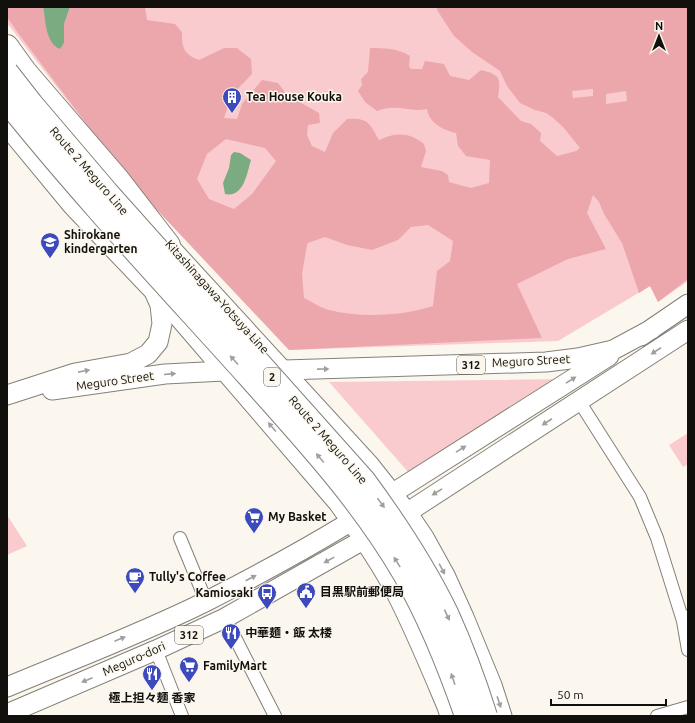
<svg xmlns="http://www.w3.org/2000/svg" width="695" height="723" font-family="Ubuntu,'Noto Sans JP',sans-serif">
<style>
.green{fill:#f9cbce}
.forest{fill:#eca7ad;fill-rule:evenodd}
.water{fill:#7bac81}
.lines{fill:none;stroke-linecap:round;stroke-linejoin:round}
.street-casing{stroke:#848078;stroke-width:14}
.secondary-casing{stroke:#848078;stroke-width:19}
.primary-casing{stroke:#848078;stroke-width:21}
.highway-casing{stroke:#848078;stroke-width:24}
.street{stroke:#fff;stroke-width:12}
.secondary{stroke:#fff;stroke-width:17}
.primary{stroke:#fff;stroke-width:19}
.highway{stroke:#fff;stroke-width:22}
.highway-bridge-casing{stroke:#848078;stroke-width:24;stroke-linecap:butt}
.highway-bridge{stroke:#fff;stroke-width:22}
.oneway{fill:#a09f9e}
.labels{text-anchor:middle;stroke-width:3;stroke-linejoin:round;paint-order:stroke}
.shield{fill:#fcf7ee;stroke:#585550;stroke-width:1}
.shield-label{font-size:11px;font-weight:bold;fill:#11100d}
.poi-label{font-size:12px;font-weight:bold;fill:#11100d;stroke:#fcf7ee;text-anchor:start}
.street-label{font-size:12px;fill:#11100d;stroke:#fcf7ee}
</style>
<rect width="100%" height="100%" fill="#fcf7ee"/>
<path class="green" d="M7,7H688V281L658,302L650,286L558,341L289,350L128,179L7,23Z
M569,379L409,473L329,382Z
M688,433V464L683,467L669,445Z
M7,515L27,546L7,555Z"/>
<path class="forest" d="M7,7H43L49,37L56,47L64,43V24L70,7H145L147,20L175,24L182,32C182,47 183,54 199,60L224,48H237L251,59L252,74L232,95L224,118L237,119L242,104L262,80L278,83L287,95L319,113L320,123L308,125L307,135L312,146L325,152L333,133L347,119C367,117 370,123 379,140C395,132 410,132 424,144L426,151L421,167L442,171L448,175L449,182L471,188L489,183L490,160L466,156L458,146L456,133C443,130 429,123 427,109C409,113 397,103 377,111L365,102L358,91L362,85L361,79L368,72L370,48C384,48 398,48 410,56L409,66L411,69H422L425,61L444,64L450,76L469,80L481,70C500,75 501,77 498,97L521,121L531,124L541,133L540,141L557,156L576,151L580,148L563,127L552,117L546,113L535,110L520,103L507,86L500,71L472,52L454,36L437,10V7H688V279L658,302L650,286L639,293L622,243L604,214L599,202L593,195L587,213L606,249L568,259L517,284L542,338L289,350L128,179L18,33L7,17ZM593,89V96L573,98L572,91ZM626,91L627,101L606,104V94ZM226,139L265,148L276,161L252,194L234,209L209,199L197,179L207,154ZM428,225L453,241L450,261L437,271L433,306C402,316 361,318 329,310C321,308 312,302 304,298L302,274L307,245L308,243L325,237L347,245L372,250L398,240L411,227Z"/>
<path class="water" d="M43,7H70L64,24V43L60,49C45,43 46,20 43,7Z
M234,152L240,153L251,160C247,173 244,198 225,194L223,183L229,168L231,155Z"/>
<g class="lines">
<g class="street-casing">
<path id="street" d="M579,401L640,497L657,538L683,621
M180,538L206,601
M688,616L683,621L688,650
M225,618L275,716
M156,650L182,716
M657,716L688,707"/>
</g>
<g class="secondary-casing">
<path id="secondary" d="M161,236L370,464L408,512L425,537L446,575L465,617L493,685L503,716
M154,290L337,503C358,532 379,562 395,593C414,630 430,669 446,707L449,716"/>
</g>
<g class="primary-casing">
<path id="primary" d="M641,336L688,304
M284,370L546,362L578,358L613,350L652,329
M52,390L165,374L224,371
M7,395L75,373L131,363L148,354L158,342L162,324L160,305L152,287
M393,493L609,356
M408,512L688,330
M7,687C74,659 143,633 207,601C256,576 304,550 350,522
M7,714L156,650L225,618L363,540"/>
</g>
<g class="highway-casing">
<path id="highway" d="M7,46L25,71L118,179L169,245
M7,124L74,205L152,287"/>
</g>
<use href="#street" class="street"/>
<use href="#secondary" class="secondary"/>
<use href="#primary" class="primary"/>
<use href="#highway" class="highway"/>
<g class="highway-bridge-casing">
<path id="highway-bridge" d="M7,72L32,104L107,192L364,480C395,522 424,566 447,613C462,646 475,681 486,716
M7,102C83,197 167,286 248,376C304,439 361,500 404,574C430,619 449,667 466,716"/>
</g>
<use href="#highway-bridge" class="highway-bridge"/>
</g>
<defs><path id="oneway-solid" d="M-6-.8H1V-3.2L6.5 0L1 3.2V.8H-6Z"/></defs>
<g class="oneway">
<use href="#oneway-solid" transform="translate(656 351) rotate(147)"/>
<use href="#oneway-solid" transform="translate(234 360) rotate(-132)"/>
<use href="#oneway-solid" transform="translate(323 369) rotate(-1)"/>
<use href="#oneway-solid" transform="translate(84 371) rotate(-11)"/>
<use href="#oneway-solid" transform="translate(170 374) rotate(-5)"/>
<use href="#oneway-solid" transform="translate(571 380) rotate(-32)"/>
<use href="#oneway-solid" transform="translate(547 422) rotate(147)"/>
<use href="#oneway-solid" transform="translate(272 427) rotate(-131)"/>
<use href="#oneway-solid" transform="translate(461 449) rotate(-32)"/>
<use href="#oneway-solid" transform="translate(320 458) rotate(-130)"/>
<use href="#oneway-solid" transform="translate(437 492) rotate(148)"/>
<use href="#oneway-solid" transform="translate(381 503) rotate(54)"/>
<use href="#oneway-solid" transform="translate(329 560) rotate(151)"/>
<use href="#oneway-solid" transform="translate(397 562) rotate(-122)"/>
<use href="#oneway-solid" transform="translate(442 569) rotate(62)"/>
<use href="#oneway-solid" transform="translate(251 578) rotate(-27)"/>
<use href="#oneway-solid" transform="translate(447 615) rotate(65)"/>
<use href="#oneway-solid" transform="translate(120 639) rotate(-23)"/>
<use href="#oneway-solid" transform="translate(453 679) rotate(-109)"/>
<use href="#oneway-solid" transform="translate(87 680) rotate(157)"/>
<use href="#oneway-solid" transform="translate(499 702) rotate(72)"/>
</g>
<defs>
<g id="building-pin" transform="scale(1)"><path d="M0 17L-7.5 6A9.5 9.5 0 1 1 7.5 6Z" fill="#3c4abd" stroke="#fcf7ee"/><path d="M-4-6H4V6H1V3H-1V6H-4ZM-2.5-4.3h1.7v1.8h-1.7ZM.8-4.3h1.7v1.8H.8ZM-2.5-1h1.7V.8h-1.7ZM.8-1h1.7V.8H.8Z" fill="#fff"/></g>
<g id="school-pin" transform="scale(1)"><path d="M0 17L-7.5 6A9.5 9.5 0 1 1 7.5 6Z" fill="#3c4abd" stroke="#fcf7ee"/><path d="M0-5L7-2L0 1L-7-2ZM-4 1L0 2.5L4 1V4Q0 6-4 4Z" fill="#fff"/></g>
<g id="supermarket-pin" transform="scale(1)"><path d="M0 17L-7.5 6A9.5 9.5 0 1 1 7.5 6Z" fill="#3c4abd" stroke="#fcf7ee"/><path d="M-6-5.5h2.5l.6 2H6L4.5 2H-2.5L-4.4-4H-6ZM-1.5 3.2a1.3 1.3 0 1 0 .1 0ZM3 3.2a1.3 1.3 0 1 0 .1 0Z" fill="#fff"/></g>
<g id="cafe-pin" transform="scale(1)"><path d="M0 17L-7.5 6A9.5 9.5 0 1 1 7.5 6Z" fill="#3c4abd" stroke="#fcf7ee"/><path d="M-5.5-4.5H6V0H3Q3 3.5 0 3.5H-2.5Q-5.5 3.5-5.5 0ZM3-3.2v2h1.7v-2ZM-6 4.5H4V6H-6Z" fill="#fff"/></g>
<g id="civic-pin" transform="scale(1)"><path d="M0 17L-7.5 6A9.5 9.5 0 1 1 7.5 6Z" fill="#3c4abd" stroke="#fcf7ee"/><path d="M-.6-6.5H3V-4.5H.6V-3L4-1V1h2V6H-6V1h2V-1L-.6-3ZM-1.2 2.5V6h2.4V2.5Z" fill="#fff"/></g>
<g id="bus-pin" transform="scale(1)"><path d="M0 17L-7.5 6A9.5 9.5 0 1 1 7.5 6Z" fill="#3c4abd" stroke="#fcf7ee"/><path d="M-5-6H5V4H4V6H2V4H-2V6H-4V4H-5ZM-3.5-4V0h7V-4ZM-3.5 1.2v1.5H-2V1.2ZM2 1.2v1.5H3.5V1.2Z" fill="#fff"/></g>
<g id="restaurant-pin" transform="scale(1)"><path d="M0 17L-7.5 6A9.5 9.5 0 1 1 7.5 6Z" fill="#3c4abd" stroke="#fcf7ee"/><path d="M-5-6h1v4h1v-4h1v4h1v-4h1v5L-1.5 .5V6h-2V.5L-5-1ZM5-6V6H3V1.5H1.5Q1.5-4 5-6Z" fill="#fff"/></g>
</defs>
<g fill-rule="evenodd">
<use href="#building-pin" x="232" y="97"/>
<use href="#school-pin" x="50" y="242"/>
<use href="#supermarket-pin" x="254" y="517"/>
<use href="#cafe-pin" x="135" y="577"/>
<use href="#civic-pin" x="306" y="592"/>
<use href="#bus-pin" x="267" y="593"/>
<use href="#restaurant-pin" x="231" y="633"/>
<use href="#supermarket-pin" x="189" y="666"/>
<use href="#restaurant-pin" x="152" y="674"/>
</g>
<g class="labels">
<g class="shield">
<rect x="457" y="356" width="28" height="18" rx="3"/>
<rect x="264" y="368" width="16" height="18" rx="3"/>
<rect x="175" y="626" width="28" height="18" rx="3"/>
</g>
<g class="shield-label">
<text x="471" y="369">312</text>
<text x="272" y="381">2</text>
<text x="189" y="639">312</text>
</g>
<g class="poi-label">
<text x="246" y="101">Tea House Kouka</text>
<text x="64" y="239">Shirokane<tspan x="64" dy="14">kindergarten</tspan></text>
<text x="268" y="521">My Basket</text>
<text x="149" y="581">Tully's Coffee</text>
<text x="320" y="596">目黒駅前郵便局</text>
<text x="253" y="597" text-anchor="end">Kamiosaki</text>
<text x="245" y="637">中華麺・飯 太楼</text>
<text x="203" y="670">FamilyMart</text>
<text x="152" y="702" text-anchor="middle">極上担々麺 香家</text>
</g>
<g class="street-label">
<text transform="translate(89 171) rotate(49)" y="4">Route 2 Meguro Line</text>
<text transform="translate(217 297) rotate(48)" y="4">Kitashinagawa-Yotsuya Line</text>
<text transform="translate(531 361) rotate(-3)" y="4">Meguro Street</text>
<text transform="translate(115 381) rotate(-8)" y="4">Meguro Street</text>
<text transform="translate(328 440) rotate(49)" y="4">Route 2 Meguro Line</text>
<text transform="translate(134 659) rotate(-24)" y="4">Meguro-dori</text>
</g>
</g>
<rect width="695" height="723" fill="none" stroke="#11100d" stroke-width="16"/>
<g transform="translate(659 36)" stroke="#fcf7ee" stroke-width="3" paint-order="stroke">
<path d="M0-3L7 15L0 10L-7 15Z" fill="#11100d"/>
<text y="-6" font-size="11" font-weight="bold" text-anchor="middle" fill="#11100d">N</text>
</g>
<path d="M551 699v6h115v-6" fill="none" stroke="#11100d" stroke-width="2"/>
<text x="557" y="699" font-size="12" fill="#11100d" stroke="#fcf7ee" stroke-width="3" paint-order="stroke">50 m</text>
</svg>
